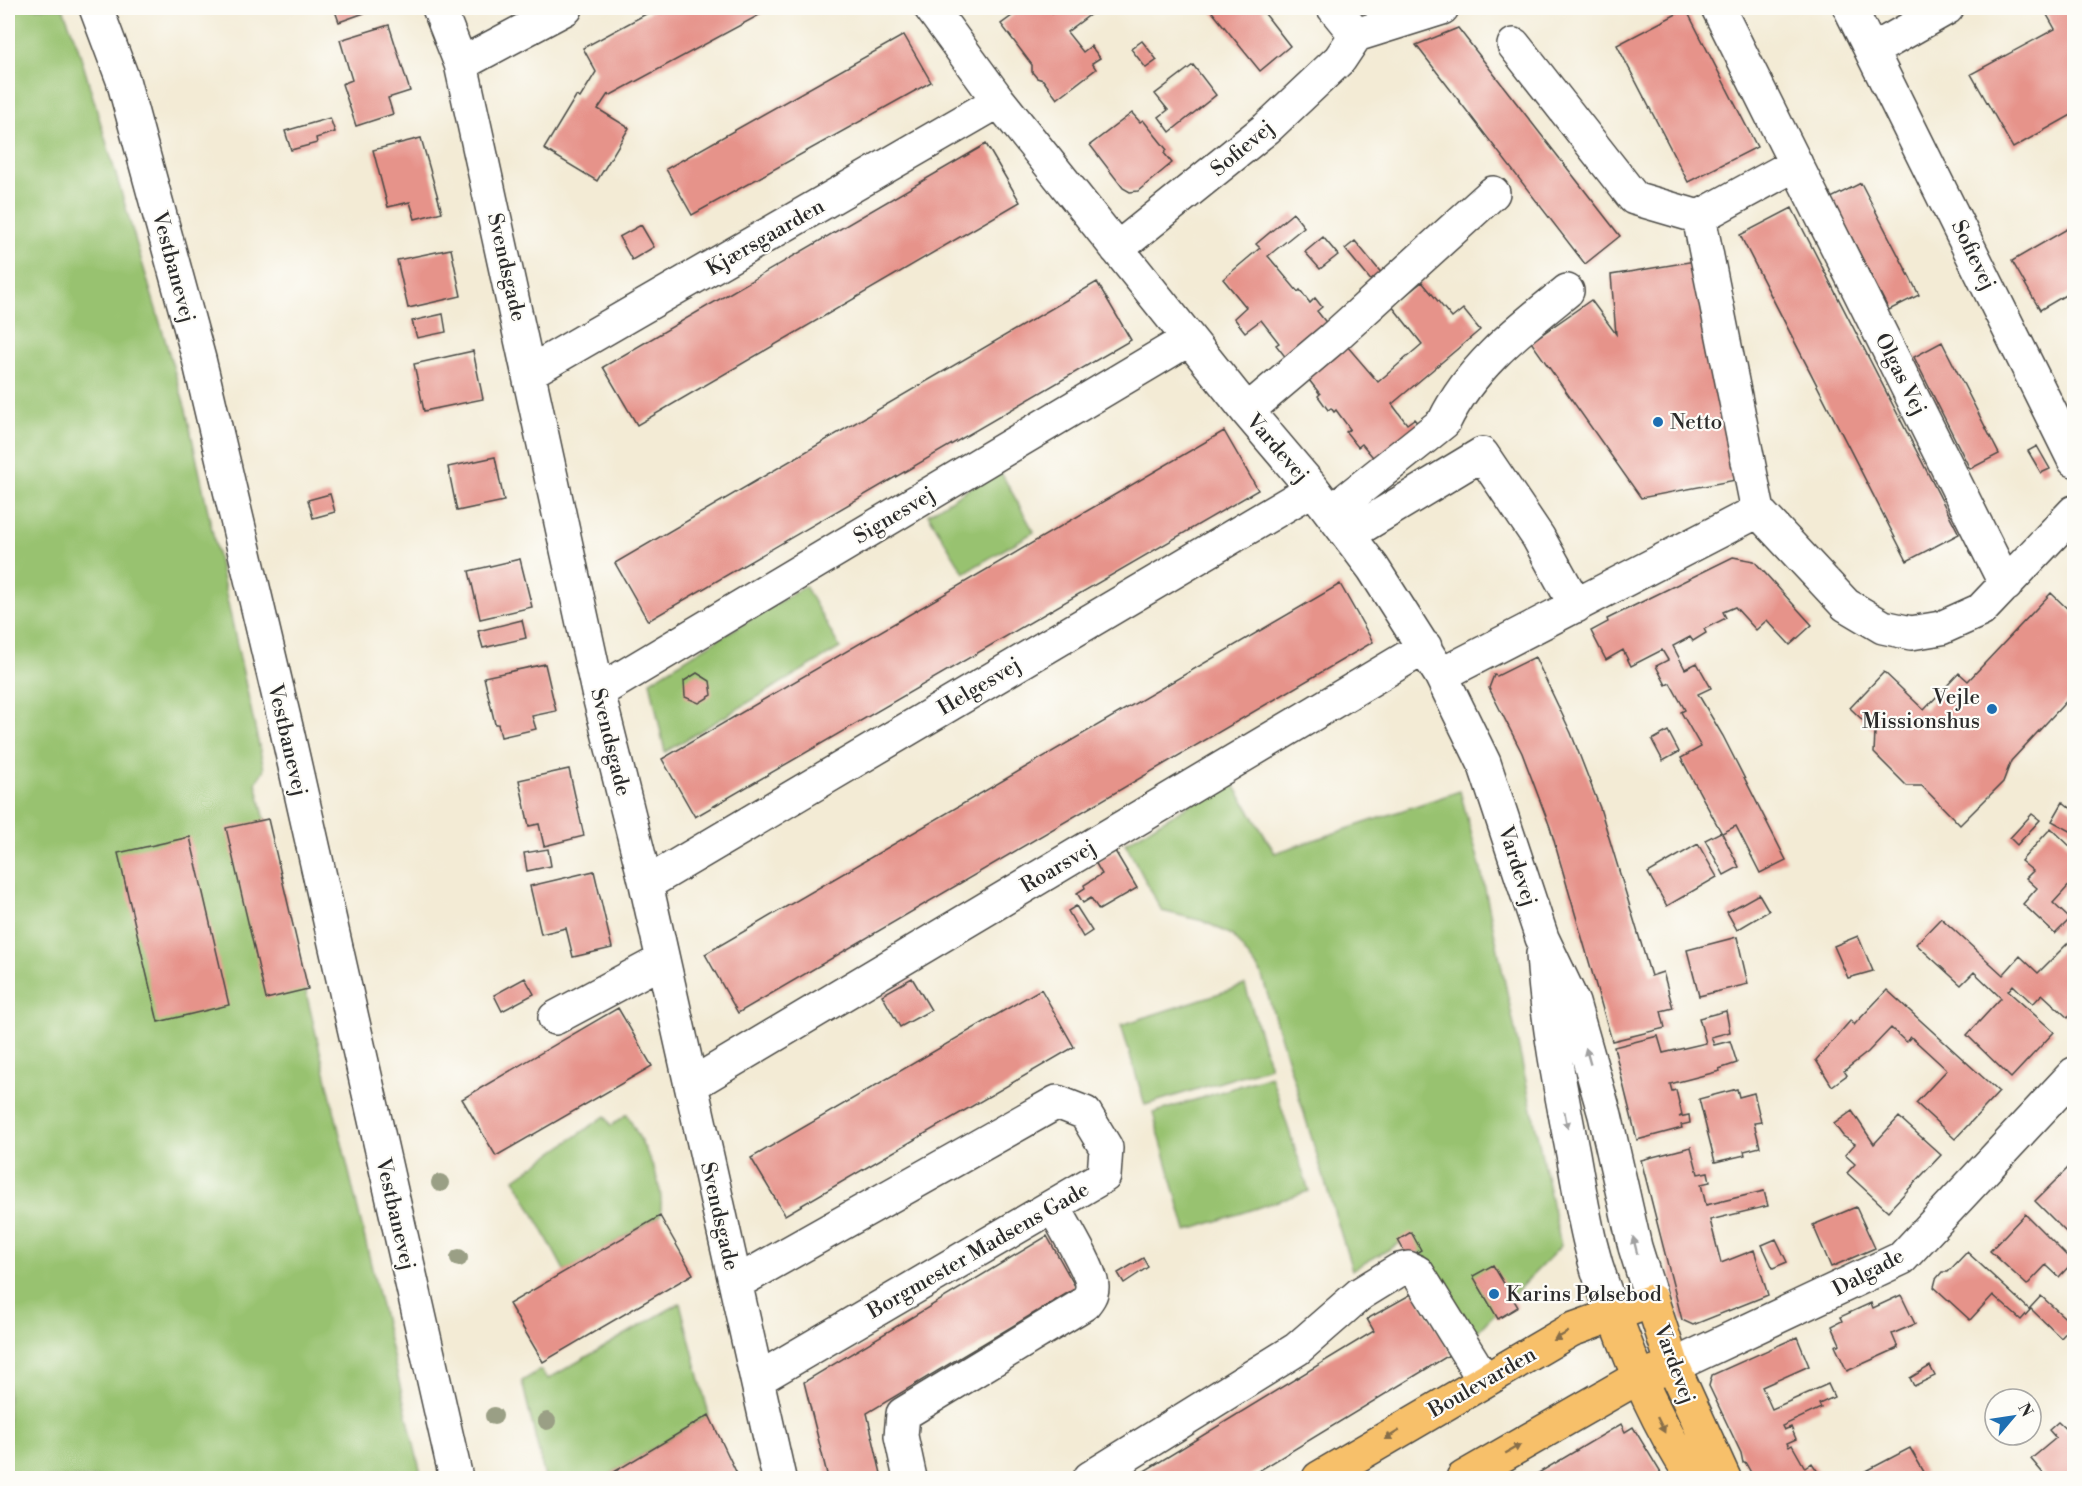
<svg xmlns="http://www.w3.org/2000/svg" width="2082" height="1486" font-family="'Libre Bodoni',serif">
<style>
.green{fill:#98c270;stroke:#62764e;stroke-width:1.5}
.building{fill:#e6938a}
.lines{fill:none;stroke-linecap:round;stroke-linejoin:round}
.minor-casing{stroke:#494844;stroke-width:36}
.major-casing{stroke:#494844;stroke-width:36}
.minor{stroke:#fff;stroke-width:33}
.major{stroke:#f7c06b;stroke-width:33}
.tree{fill:#9a9f85}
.oneway{fill:#a0a0a0}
.oneway2{fill:#876e48}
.poi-dot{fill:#1f6fb2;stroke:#fdfcf7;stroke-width:2}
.labels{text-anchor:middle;stroke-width:4.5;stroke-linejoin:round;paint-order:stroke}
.street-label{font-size:21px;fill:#2b2b2b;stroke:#fdfcf7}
.poi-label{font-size:21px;fill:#2b2b2b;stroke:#fdfcf7;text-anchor:start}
</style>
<rect width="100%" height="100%" fill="#fdfcf7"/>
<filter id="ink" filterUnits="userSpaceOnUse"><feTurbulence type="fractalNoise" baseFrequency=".0167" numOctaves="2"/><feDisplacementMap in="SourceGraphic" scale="12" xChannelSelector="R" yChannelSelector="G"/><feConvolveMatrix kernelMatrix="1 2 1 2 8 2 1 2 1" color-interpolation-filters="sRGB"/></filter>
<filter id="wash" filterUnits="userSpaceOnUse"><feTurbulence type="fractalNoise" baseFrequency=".008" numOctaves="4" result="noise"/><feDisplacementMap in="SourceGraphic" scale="24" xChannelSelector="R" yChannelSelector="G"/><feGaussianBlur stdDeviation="1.35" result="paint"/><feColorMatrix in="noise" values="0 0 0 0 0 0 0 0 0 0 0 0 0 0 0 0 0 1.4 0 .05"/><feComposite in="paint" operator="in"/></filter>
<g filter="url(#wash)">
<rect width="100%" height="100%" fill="#f3ebd5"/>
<path class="green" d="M8,8H63L78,47L186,410L264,769L256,783L422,1478H8Z
M999,469L1034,532L964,573L928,514Z
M805,586L840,648L665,752L650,681Z
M1231,780L1275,853L1460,791L1481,870L1561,1246L1469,1340L1411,1237L1352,1270L1261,973L1232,935L1203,921L1162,911L1125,843Z
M1245,985L1270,1067L1145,1105L1121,1025Z
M1271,1076L1309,1191L1186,1231L1153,1113Z
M627,1114C642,1144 667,1182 660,1216L565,1272L515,1179L605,1116L611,1126Z
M680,1303L709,1415L604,1478H545L522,1381L540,1370L548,1379Z"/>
<g id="blocks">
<path class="building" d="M334,8H365L367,12L339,22Z
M657,8H772L609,96L608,94L598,109L629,128L597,181L544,149L576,96L580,98L596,72L583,48Z
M1023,8H1049L1053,13L1060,8H1099L1067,32L1083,52L1091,46L1100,58L1092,63L1096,69L1057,99L1043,80L1037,78L1032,72V65L1001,24Z
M1209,8H1267L1262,10L1290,46L1260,71Z
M2055,8H2074V116L2073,114L2013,148L1971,74L2055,29L2046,13Z
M1686,9L1757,147L1688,182L1617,45Z
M389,25L410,91L388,98L393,114L356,126L342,84L352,80L340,40Z
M1458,28L1620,236L1585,264L1416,45Z
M904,35L931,82L692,215L666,169Z
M1142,41L1157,60L1146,68L1131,49Z
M1193,65L1216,95L1170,132L1159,117L1168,110L1155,94Z
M1132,113L1140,122L1143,120L1167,150L1164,153L1172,163L1138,191L1130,192L1123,188L1090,145Z
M330,118L335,132L316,138L317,143L291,150L285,131Z
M421,138L442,212L415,219L410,202L388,207L373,150Z
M986,144L1020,202L637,425L603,367Z
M1861,183L1919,295L1889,310L1831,198Z
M1792,208L1959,534L1907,561L1740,235Z
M1293,213L1304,227L1268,256L1298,292L1300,290L1310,303L1315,298L1322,307L1317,311L1332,330L1287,359L1276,345L1279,343L1261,320L1245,332L1234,318L1246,307L1223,279L1260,248L1256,244Z
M641,225L654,247L632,260L619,237Z
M2074,225V290L2040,310L2012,261Z
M1323,237L1338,255L1320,269L1305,252Z
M1355,241L1383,275L1373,283L1345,249Z
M451,249L461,296L408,308L397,260Z
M1695,261L1741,479L1641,498L1531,342L1591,300L1616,334L1611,275Z
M1097,282L1131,340L648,621L615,563Z
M1422,282L1452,318L1463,309L1480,330L1392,404L1407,424L1414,419L1422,428L1377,462L1362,444L1358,447L1346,432L1350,429L1336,410L1334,412L1331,408L1328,410L1318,396L1320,394L1302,371L1341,339L1378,382L1422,344L1392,306Z
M443,314L446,332L417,338L412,321Z
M1942,342L1999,454L1970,469L1914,357Z
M473,351L483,399L424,411L414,364Z
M1224,431L1258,490L695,817L662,759Z
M2037,446L2050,469L2041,473L2028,451Z
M495,457L504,501L457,511L448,467Z
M330,494L335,512L313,518L308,500Z
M1733,557L1754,561L1812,625L1790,645L1767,620L1756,630L1735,607L1723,612L1726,618L1704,629L1706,633L1693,641L1690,637L1673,646L1685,669L1697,663L1711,688L1698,694L1723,736L1786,860L1760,873L1736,826L1722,833L1739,867L1724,875L1705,840L1721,832L1681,758L1701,747L1681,712L1685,710L1670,683L1666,685L1656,666L1668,660L1662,650L1631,666L1623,650L1606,660L1591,631L1608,622L1607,619Z
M520,559L532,607L480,619L469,571Z
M1340,584L1373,642L738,1013L705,954Z
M2051,593L2074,615V693L2011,761L2003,782L1960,825L1922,786H1907L1874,753L1875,732L1850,708L1884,672L1924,710L1959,673L1968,681Z
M522,620L526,638L483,648L478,631Z
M1535,657L1571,733L1600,808L1651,976L1663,972L1673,1008L1661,1011L1665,1028L1612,1041L1550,827L1522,753L1489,688L1494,675L1497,676Z
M545,664L556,711L532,716L536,729L501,737L498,724H495L484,677Z
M697,673L710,681L712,695L699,703L685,697L684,681Z
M1668,731L1679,752L1663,761L1652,740Z
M569,769L584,836L544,846L539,824L529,826L519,780Z
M2063,802L2074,811V833L2052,821Z
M2032,814L2040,820L2017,845L2010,838Z
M268,819L308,989L266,999L226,828Z
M2051,828L2074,850V880L2053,903L2070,919L2055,934L2023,904L2037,888L2026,878L2033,871L2021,861Z
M190,837L229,1005L158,1022L118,853Z
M1698,844L1717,877L1667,906L1648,873Z
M548,849L551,866L527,871L524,853Z
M1115,851L1137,888L1099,910L1091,898L1083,903L1077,893L1085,888L1084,885L1102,874L1095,862Z
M594,871L612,948L573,957L566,928L541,934L530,886Z
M1759,894L1769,911L1737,930L1727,912Z
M1076,906L1092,931L1083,937L1068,911Z
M1941,918L2003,975L2020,956L2038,973L2074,937V1011L2068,1018L2042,994L2033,1004L2013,985L2008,991L2054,1032L2011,1078L1967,1035L2001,998L1974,972L1961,985L1916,944Z
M1858,936L1873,971L1848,978L1834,946Z
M1737,937L1748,984L1699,996L1687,950Z
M525,978L534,994L502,1011L494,995Z
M912,978L931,1010L900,1027L882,995Z
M1041,989L1074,1047L785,1215L751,1158Z
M1887,990L1999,1092L1955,1139L1916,1103L1947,1070L1911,1037L1906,1042L1891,1028L1868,1052L1844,1071L1847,1075L1832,1086L1816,1060L1851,1020L1854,1025Z
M618,1008L652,1066L496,1156L462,1099Z
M1726,1011L1730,1032L1711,1037L1714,1045L1730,1041L1737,1063L1719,1069L1720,1071L1670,1084L1672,1091L1676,1090L1682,1115L1679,1117L1689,1115L1690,1123L1681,1125L1682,1128L1637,1140L1614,1047L1658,1036L1663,1053L1706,1043L1699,1018Z
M1737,1089L1739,1097L1754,1093L1761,1122L1754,1123L1760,1147L1744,1151L1745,1155L1715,1162L1699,1099Z
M1852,1111L1874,1144L1899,1117L1941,1155L1888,1211L1847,1173L1855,1164L1845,1155L1855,1144L1843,1136L1834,1124Z
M1691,1147L1698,1174L1708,1172L1710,1182L1701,1184L1706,1205L1764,1191L1768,1206L1710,1220L1721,1263L1754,1250L1768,1295L1693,1325L1682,1320L1641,1160Z
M2070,1166L2074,1170V1232L2072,1230L2068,1234L2035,1201Z
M1856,1207L1875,1248L1831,1267L1813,1225Z
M2025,1214L2073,1262L2059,1277L2046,1265L2027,1285L1990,1251Z
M660,1216L693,1274L543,1362L509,1304Z
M1411,1232L1421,1250L1408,1258L1398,1240Z
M1047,1236L1076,1288L867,1413L882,1478H828L804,1382Z
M1776,1239L1787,1262L1773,1268L1762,1245Z
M1967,1252L2030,1310L2021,1320L1993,1295L1970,1320L1934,1287L1936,1279L1942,1272H1948Z
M1143,1258L1148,1267L1124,1283L1118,1273Z
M1493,1265L1518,1307L1498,1319L1473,1276Z
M1415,1292L1451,1354L1247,1478H1133L1374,1331L1367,1319Z
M1901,1295L1915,1324L1892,1334L1898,1348L1847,1371L1835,1346L1840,1344L1832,1326L1842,1321L1840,1317L1871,1303L1873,1308Z
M2041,1296L2073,1325L2061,1338L2030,1308Z
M1797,1337L1809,1366L1762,1387L1772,1409L1828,1384L1834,1397L1819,1404L1821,1408L1782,1426L1784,1430L1791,1427L1796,1439L1787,1443L1789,1447L1792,1445L1805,1468L1812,1463L1820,1475L1814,1478H1754L1745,1462L1743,1463L1741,1453L1709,1386L1712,1375Z
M1930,1366L1935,1376L1914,1386L1910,1378Z
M709,1415L739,1478H604Z
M2058,1422L2074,1437V1478H2047L2031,1459L2056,1438L2049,1430Z
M1621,1424L1625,1432L1633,1427L1664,1478H1530Z
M1910,1448L1924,1472L1912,1478H1853Z"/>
</g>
</g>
<g filter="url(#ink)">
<use href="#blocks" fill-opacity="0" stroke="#494844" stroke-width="1.5"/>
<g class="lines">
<g class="minor-casing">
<path id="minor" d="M96,8L123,80L199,359L287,731L456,1478
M439,8L461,64L598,692L646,884L779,1478
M931,8L999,101L1247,411L1313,489L1373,568L1441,675L1484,763L1542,938L1573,1003L1605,1115L1635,1247L1652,1301
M1334,8L1356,35
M1718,8L2006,585
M1850,8L2074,460
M1514,45L1634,198L1699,217
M1873,50L1947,8
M461,64L566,8
M1117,249L1267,128L1340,59L1356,35L1442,8
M530,372L999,101
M1247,411L1332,339L1493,193
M1758,511L1699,217L1796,164
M1331,512L1444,422C1471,366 1520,329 1567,291
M1348,535L1482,454L1538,537L1576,606
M1441,675L1758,511L1846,605L1883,627L1911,633L1941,628L1981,610L2074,512
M598,692L1189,339
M646,884L1313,489
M1543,954C1547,1022 1560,1088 1573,1154C1583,1210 1590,1261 1614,1313
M555,1018L663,960
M691,1085L1425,647
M736,1283L1057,1102L1085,1113L1106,1148L1104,1176L758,1379
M1673,1366L1902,1258L2074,1074
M910,1478L901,1436L903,1414L1084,1304C1088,1299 1092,1294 1092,1287C1093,1273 1061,1221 1053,1206
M1090,1478L1297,1349L1360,1294L1399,1270L1408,1268L1417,1272L1484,1380"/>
</g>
<g class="major-casing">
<path id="major" d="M1614,1313C1636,1374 1658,1424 1693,1478
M1319,1478L1571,1330L1652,1301L1673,1366L1724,1478
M1463,1478L1637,1378L1673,1366"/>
</g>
<use href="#minor" class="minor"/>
<use href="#major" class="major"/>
</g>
<g class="tree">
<circle cx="440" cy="1183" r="9"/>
<circle cx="459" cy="1258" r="9"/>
<circle cx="494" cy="1416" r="9"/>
<circle cx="547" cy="1421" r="9"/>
</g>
<defs><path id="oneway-solid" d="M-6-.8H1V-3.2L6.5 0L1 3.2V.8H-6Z" transform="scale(1.5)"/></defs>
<g class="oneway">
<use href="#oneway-solid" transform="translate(1588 1056) rotate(-106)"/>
<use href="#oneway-solid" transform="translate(1566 1120) rotate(79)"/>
<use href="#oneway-solid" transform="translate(1635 1245) rotate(-104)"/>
</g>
<g class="oneway2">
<use href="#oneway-solid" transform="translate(1561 1336) rotate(150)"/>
<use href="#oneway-solid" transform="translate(1661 1425) rotate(64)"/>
<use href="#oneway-solid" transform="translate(1392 1435) rotate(149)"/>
<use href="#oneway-solid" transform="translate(1513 1449) rotate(-30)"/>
</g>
</g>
<g class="poi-dot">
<circle cx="1658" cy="422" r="6"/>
<circle cx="1992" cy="709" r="6"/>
<circle cx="1494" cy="1294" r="6"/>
</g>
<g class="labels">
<g class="street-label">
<text transform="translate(1242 148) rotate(-40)" y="7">Sofievej</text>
<text transform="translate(765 237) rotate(-30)" y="7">Kjærsgaarden</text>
<text transform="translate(1974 255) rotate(64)" y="7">Sofievej</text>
<text transform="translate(174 267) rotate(75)" y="7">Vestbanevej</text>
<text transform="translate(507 267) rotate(77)" y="7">Svendsgade</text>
<text transform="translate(1901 374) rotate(63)" y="7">Olgas Vej</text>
<text transform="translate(1278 448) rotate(49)" y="7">Vardevej</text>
<text transform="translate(894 515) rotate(-31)" y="7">Signesvej</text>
<text transform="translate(979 686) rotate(-31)" y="7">Helgesvej</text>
<text transform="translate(288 740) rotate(77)" y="7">Vestbanevej</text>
<text transform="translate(611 742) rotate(76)" y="7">Svendsgade</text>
<text transform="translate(1058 866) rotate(-31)" y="7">Roarsvej</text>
<text transform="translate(1518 866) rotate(72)" y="7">Vardevej</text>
<text transform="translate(396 1214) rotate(77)" y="7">Vestbanevej</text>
<text transform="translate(720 1216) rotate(77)" y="7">Svendsgade</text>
<text transform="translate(978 1250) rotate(-30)" y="7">Borgmester Madsens Gade</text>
<text transform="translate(1868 1272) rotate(-28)" y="7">Dalgade</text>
<text transform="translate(1675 1364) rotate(70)" y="7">Vardevej</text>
<text transform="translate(1482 1382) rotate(-30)" y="7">Boulevarden</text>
</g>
<g class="poi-label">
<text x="1670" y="429">Netto</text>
<text x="1980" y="704" text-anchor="end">Vejle<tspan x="1980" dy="24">Missionshus</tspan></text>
<text x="1506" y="1301">Karins Pølsebod</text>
</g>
</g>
<rect width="2082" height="1486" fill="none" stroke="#fdfcf7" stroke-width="30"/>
<g transform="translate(2013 1417) rotate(61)"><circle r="28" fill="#fdfcf7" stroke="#a9a8a5" stroke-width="1.5"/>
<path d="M0-4.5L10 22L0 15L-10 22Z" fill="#1f6fb2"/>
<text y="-9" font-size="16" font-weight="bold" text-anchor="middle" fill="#2b2b2b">N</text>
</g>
</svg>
